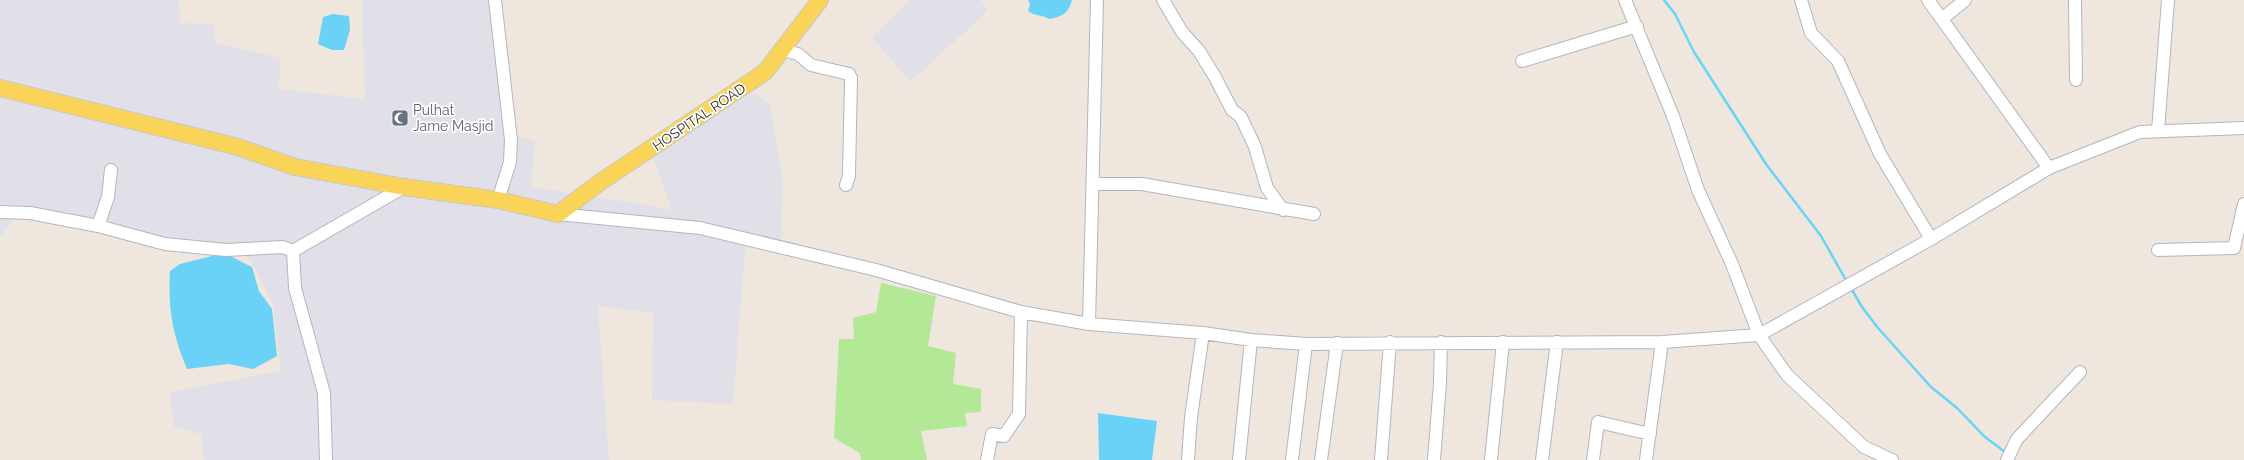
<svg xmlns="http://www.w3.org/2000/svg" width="2244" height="460" font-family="Raleway,sans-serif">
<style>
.industrial{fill:#e1dfe7}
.green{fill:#b3e897}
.water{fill:#6bd2f7}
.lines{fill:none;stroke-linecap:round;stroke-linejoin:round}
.stream{stroke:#6bd2f7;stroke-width:2.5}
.minor-casing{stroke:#b2b5c1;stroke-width:14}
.major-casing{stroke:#c8c8c8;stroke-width:18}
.minor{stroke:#fff;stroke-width:12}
.major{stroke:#fad458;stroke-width:16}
.labels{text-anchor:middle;stroke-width:3.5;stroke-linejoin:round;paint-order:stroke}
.worship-label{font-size:14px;fill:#5b616d;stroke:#fff;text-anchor:start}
.street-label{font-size:14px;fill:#2c2c2c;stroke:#fff}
</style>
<rect width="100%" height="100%" fill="#efe7de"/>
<path class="industrial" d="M0,0H179L180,23L215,24L214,42L280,58L279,89L365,99L362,0H490L505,134L535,141L531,187L654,206L672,210L653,157L687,131L754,92L770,104L783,179L781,242L746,237L733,404L652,400L653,313L598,306L609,460H204L201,434L174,427L170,392L281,371L273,304L250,259L243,253L14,209L13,221L0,238Z
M911,0H981L988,11L910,82L872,37Z"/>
<path class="green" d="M881,283L936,296L928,346L956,353L953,384L981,389V412L965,413L967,426L921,431L927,460H861L860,453L834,438L839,339H854L853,318L876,312Z"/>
<path class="water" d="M1028,0H1072C1069,13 1062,17 1049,19C1042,14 1035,17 1028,11L1030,4Z
M333,14L349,16L350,30L344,50H332L318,44L323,17Z
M212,256H230L252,267L259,291L272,309L277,356L253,369L229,364L187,369C172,333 168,309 170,271L180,264Z
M1098,413L1157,421L1152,460H1099Z"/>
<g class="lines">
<path class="stream" d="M1664,0L1675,14L1694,52L1766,164L1821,236L1847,282
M1851,288L1862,307L1878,328L1931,387L1957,408L1985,437L2005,452"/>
<g class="minor-casing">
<path id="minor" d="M495,0L511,140L510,162L498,200
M1163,0L1182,32L1199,51L1215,77L1232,110L1241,117L1255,147L1267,188L1283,210
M1625,0L1673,116L1698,190L1732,264L1759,335L1787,375L1864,447L1892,460
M1801,0L1811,33L1838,61L1880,154L1931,239
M1928,0L2049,168
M2075,0L2076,80
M1942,19L1965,0
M783,50L798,54L811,65L849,74L851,78L849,176L846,185
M1522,61L1637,26
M2158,131L2168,0
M1093,184H1142L1314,214
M0,212L30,213L98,226L165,244L226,250L283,247L293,251
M558,214L700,228L876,270L1021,312L1089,324L1203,333L1251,340L1306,344L1662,342L1759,335L1931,239L2049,168L2140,132L2244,128
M98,226L108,197L111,170
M2158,250L2234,248L2244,204
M1089,324L1097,0
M326,460L324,393L295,288L293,251L404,187
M987,460L992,434L1004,436L1019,414L1021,312
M1188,460L1191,417L1203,333
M1239,460L1251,340
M1292,460L1306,344
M1321,460L1337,343
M1381,460L1390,342
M1434,460L1440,383L1441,342
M1491,460L1503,342
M1542,460L1557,342
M1593,460L1598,422L1650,434
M1646,460L1662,342
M2007,460L2017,439L2080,372"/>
</g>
<g class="major-casing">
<path id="major" d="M0,88L238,147L295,167L404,187L498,200L558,214L599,183L765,72L820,0"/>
</g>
<use href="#minor" class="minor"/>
<use href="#major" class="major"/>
</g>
<defs>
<g id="mosque-square" transform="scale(0.9)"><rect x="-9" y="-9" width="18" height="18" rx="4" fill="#6b7280" stroke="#fff"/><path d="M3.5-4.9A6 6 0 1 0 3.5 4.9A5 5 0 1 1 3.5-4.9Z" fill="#fff"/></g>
</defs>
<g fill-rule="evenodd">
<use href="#mosque-square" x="400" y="118"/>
</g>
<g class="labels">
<g class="worship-label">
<text x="413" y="115">Pulhat<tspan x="413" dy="16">Jame Masjid</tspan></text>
</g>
<g class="street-label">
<text transform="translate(699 117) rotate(-34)" y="5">HOSPITAL ROAD</text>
</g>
</g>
</svg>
